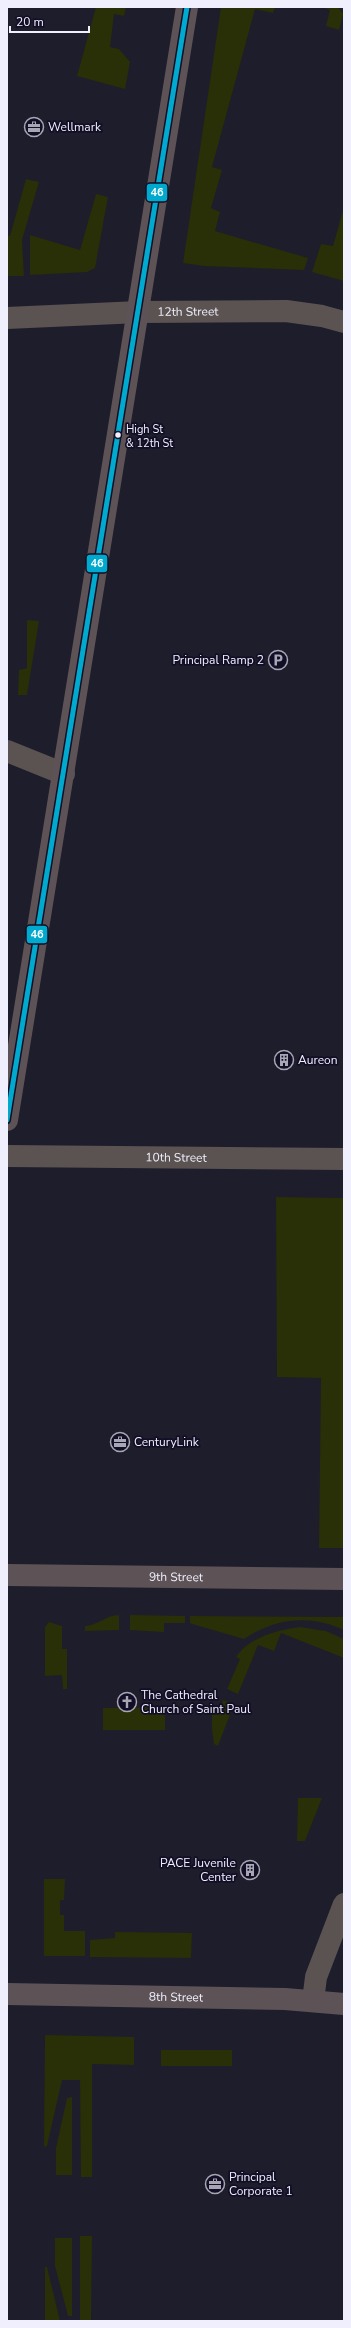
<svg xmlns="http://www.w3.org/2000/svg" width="351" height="2328" font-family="'Nunito Sans',sans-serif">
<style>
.green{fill:#292f06}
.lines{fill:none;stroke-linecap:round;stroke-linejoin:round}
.minor{stroke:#5b5351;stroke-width:22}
.major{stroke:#5d5356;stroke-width:22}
.bus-1-casing{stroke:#120e26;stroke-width:8}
.bus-1{stroke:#00a9ce;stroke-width:5}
.bus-dot{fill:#f0effe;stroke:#120e26;stroke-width:1.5}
.labels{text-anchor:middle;stroke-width:3.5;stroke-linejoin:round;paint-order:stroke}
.bus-label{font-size:11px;fill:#f0effe;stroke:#120e26;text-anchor:start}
.poi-label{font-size:12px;fill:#f0effe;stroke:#120e26;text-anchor:start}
.street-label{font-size:12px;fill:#f0effe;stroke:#120e26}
.line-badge{stroke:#120e26;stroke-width:1.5}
.badge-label{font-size:11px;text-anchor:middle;font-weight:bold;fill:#fff}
</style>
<rect width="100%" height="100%" fill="#1e1d2b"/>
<path class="green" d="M96,7H126L124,16L114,14L110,47L119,49L130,62L125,89L77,76Z
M221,7H275L273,13L255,9L212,167L222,170L211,208L220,212L215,231L308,258L304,270L204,266L183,263Z
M322,7H338L343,14L339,30L326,26L330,10Z
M26,179L39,182L22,240L24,276H7V236H10Z
M96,194L108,197L95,268L87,272L30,275V235L80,250Z
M344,207V281L312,272L321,244L333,246Z
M27,620L39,621L27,695H18L19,670L27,668Z
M276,1197L344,1198V1548H319L321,1378L277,1377Z
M119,1615V1630L85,1631V1626C99,1625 106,1615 119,1615Z
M130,1615L185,1616V1623H164V1632L130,1630Z
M190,1616L344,1617V1630C310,1614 275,1618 244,1639L192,1624L190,1623Z
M49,1622L62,1626V1649H67V1689H63L62,1675L45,1676V1627Z
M300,1627L326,1631L344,1639V1658L281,1633L274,1651L258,1645L238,1694L227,1689L240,1659L236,1657C249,1637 278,1630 300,1627Z
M223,1700L234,1704L218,1746L214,1744L212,1729V1710L218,1712Z
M165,1707V1730H103V1708Z
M298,1798H322L305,1841H297Z
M44,1879H65L64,1900H60V1915H64V1931H85V1956H44Z
M115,1932L192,1933L191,1958L90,1957V1940L115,1938Z
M45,2035L134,2037V2065L92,2064V2177H81L80,2080H62L47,2146L44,2147Z
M161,2050H232V2066H161Z
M72,2097V2175H56V2148L67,2098Z
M80,2236H92L91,2321H80Z
M55,2238H72V2316H68L55,2266Z
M45,2267H47L60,2321H45Z"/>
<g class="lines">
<g class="minor">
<path id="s1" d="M7,318L139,312L286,311L322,316L344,322"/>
<path d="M7,751L64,774"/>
<path id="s2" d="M7,1156L344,1159"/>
<path d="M313,2001L316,1977L344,1904"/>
</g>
<g class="major">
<path d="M7,1120L187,7"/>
<path id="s3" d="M7,1575L344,1579"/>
<path id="s4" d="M7,1994L285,1999L344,2004"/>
</g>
<g class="bus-1-casing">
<path id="bus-1" d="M7,1120L187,7"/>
</g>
<use href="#bus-1" class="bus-1"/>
</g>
<defs>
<g id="office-ring" transform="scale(1)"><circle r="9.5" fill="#120e26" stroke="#a6a6b4" stroke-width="1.5"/><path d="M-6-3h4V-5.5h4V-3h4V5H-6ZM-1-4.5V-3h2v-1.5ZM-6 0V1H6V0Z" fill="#a6a6b4"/></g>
<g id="parking-ring" transform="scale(1)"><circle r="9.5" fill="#120e26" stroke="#a6a6b4" stroke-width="1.5"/><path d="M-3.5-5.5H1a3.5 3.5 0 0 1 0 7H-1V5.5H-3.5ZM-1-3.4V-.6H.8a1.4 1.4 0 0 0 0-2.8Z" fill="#a6a6b4"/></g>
<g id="building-ring" transform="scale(1)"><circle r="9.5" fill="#120e26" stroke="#a6a6b4" stroke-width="1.5"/><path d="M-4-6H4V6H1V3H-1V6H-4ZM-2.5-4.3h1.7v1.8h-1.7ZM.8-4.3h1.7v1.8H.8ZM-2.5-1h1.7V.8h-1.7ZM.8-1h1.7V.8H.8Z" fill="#a6a6b4"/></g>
<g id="church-ring" transform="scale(1)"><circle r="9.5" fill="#120e26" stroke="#a6a6b4" stroke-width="1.5"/><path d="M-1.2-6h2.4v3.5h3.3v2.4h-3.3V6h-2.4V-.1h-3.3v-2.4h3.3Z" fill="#a6a6b4"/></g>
</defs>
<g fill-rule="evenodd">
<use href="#office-ring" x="34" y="127"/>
<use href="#parking-ring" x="278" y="660"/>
<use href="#building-ring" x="284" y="1060"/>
<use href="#office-ring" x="120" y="1442"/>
<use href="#church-ring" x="127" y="1702"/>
<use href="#building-ring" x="250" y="1870"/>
<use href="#office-ring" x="215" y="2184"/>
</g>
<circle class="bus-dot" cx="118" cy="435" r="3.5"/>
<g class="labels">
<g class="bus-label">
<text x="126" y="433">High St<tspan x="126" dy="14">&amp; 12th St</tspan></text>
</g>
<g class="poi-label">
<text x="48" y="131">Wellmark</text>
<text x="264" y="664" text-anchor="end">Principal Ramp 2</text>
<text x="298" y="1064">Aureon</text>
<text x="134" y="1446">CenturyLink</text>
<text x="141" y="1699">The Cathedral<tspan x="141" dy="14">Church of Saint Paul</tspan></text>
<text x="236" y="1867" text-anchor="end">PACE Juvenile<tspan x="236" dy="14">Center</tspan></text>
<text x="229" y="2181">Principal<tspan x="229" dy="14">Corporate 1</tspan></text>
</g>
<g class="street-label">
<text dy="4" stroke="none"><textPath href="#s1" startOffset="181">12th Street</textPath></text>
<text dy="4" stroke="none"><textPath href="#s2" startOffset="169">10th Street</textPath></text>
<text dy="4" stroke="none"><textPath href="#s3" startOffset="169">9th Street</textPath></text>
<text dy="4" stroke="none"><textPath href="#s4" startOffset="169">8th Street</textPath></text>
</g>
</g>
<g class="line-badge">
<rect x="146" y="183" width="22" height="19" rx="4" fill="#00a9ce"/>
<rect x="86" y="554" width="22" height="19" rx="4" fill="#00a9ce"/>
<rect x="26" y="925" width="22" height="19" rx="4" fill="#00a9ce"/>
</g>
<g class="badge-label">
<text x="157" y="196">46</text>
<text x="97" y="567">46</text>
<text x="37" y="938">46</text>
</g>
<rect width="351" height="2328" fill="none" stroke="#f0effe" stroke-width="16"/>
<path d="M10 26v6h79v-6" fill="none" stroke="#f0effe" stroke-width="2"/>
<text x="16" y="26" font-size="12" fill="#f0effe" stroke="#120e26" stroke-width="3" paint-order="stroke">20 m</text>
</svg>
